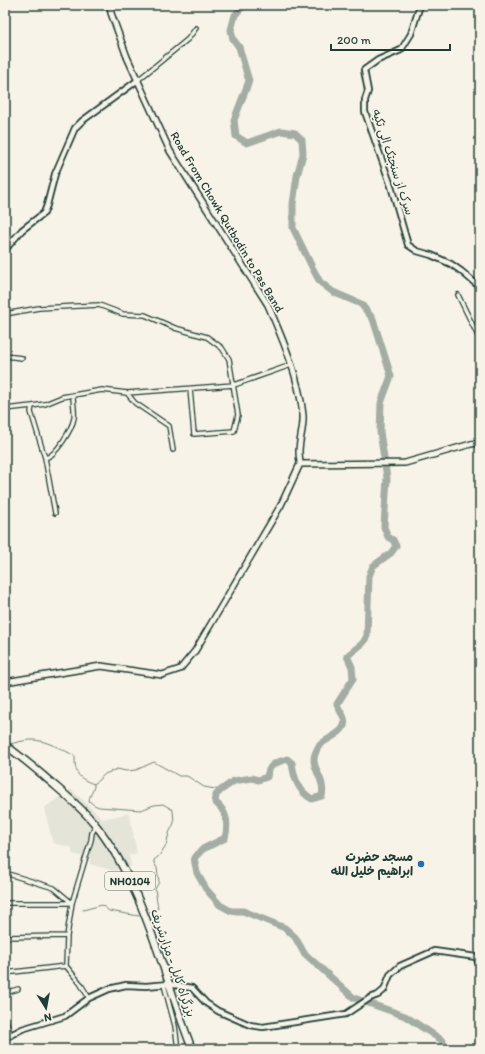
<svg xmlns="http://www.w3.org/2000/svg" width="485" height="1054" font-family="Itim,'Playpen Sans Arabic',sans-serif">
<style>
.built{fill:#e5e4d9}
.lines{fill:none;stroke-linecap:round;stroke-linejoin:round}
.stream{stroke:#6f8077;stroke-width:1}
.river{stroke:#a4ada3;stroke-width:7}
.minor-casing{stroke:#1f3d34;stroke-width:6}
.tertiary-casing{stroke:#1f3d34;stroke-width:8}
.secondary-casing{stroke:#1f3d34;stroke-width:8}
.trunk-casing{stroke:#1f3d34;stroke-width:9}
.minor{stroke:#f7f3e8;stroke-width:3.5}
.tertiary{stroke:#f7f3e8;stroke-width:4.5}
.secondary{stroke:#f7f3e8;stroke-width:5}
.trunk{stroke:#f7f3e8;stroke-width:6}
.poi-dot{fill:#1f6fb2;stroke:#f7f3e8;stroke-width:1.5}
.labels{text-anchor:middle;stroke-width:3.5;stroke-linejoin:round;paint-order:stroke}
.shield{fill:#f7f3e8;stroke:#60746a;stroke-width:1}
.shield-label{font-size:11px;font-weight:bold;fill:#1f3d34}
.street-label{font-size:12px;fill:#1f3d34;stroke:#f7f3e8}
.poi-label{font-size:12px;font-weight:bold;fill:#1f3d34;stroke:#f7f3e8;text-anchor:end}
</style>
<rect width="100%" height="100%" fill="#f7f3e8"/>
<filter id="ink" filterUnits="userSpaceOnUse"><feTurbulence type="fractalNoise" baseFrequency=".025" numOctaves="2"/><feDisplacementMap in="SourceGraphic" scale="8" xChannelSelector="R" yChannelSelector="G"/><feConvolveMatrix kernelMatrix="1 2 1 2 8 2 1 2 1" color-interpolation-filters="sRGB"/></filter>
<g filter="url(#ink)">
<path class="built" d="M71,789L103,819L129,813L137,853L129,855L131,866L114,871L90,864V858L72,854V848L53,843L44,808Z"/>
<g class="lines">
<path class="stream" d="M9,744C16,743 24,740 31,740C43,739 64,750 75,756C75,773 77,778 94,784L105,774L117,769L126,771L136,770L154,762L179,776H187L204,787L221,790
M94,784C95,790 89,795 89,801L94,805L99,807L141,810L154,805L163,804L173,810L174,823L169,833L166,845L159,856L154,860V863L157,868L159,882L155,889L158,908L149,912
M83,910L102,905L109,911L139,916"/>
<path class="river" d="M244,5L235,15L231,30L233,39L239,47L249,81L234,120L236,136L247,143L281,131L295,133L302,140L303,154L297,176L293,204V228L313,269L320,282L333,292L361,304L373,319L391,376L381,403L380,432L387,478L384,527L388,537L393,540L396,546L391,553L373,566L369,576L367,636L363,643L347,656L352,667L353,679L337,704C339,710 342,713 344,718C349,733 325,738 319,746C317,748 316,752 315,754C310,768 326,779 322,796L312,799C298,791 294,778 292,763L287,759C276,763 269,763 267,777L258,780L252,778L234,781L221,790L216,795L215,802C227,811 229,823 225,838L203,849L194,858L197,873L206,889L220,905L231,911H243L285,928L295,937L304,953L354,998L405,1016L443,1041L444,1049"/>
<g class="minor-casing">
<path id="minor" d="M138,80L188,39L196,28
M458,295L480,340
M5,314L39,308L99,305L123,314L145,315L175,328L207,337L222,348L229,359L238,415L234,431L194,434L190,389
M5,356L22,358
M127,393L135,403L169,426L173,450
M32,406L31,412L45,458L55,513
M5,409L32,406L45,404L62,397L102,390L127,393L234,385L291,365
M45,458C56,456 72,429 74,418C75,411 73,403 73,396
M5,873L54,888L72,903
M5,903H72
M5,937L67,936
M5,973L66,966
M164,985L175,1026L178,1049
M5,993L18,989
M89,998L80,983L66,966L67,936L72,903L91,840L92,833L96,826
M5,1017L11,1036"/>
</g>
<g class="tertiary-casing">
<path id="tertiary" d="M420,5L411,34L401,50L378,60L364,70L368,91L365,100V112L391,186L408,245L417,251L431,255L451,264L461,271L475,283L480,285
M5,250L22,230L44,213L47,205L55,174L75,128L82,121L138,80
M5,1038L22,1029L65,1016L89,998L109,989L126,985L146,986L169,984L192,988L206,1003L218,1011L250,1025L263,1027L346,1014L370,998L378,995L384,990L390,975L400,966L434,951L476,957L480,966"/>
</g>
<g class="secondary-casing">
<path id="secondary" d="M110,5L111,13L127,57L170,151L268,305C283,340 299,377 303,415C304,428 299,440 299,452C299,456 300,460 300,464L405,463L471,444L480,443
M5,682L101,666L162,675L180,669L195,651L281,505L300,464"/>
</g>
<g class="trunk-casing">
<path id="trunk" d="M5,745C19,755 32,766 45,777C62,792 79,805 94,823C144,884 163,975 192,1049"/>
</g>
<use href="#minor" class="minor"/>
<use href="#tertiary" class="tertiary"/>
<use href="#secondary" class="secondary"/>
<use href="#trunk" class="trunk"/>
</g>
</g>
<circle class="poi-dot" cx="421" cy="864" r="4"/>
<g class="labels">
<rect class="shield" x="105" y="872" width="50" height="18" rx="3"/>
<g class="shield-label">
<text x="130" y="885">NH0104</text>
</g>
<g class="street-label">
<text transform="translate(393 162) rotate(72)" y="4">سرک از سنجتک الی تکیه</text>
<text transform="translate(227 222) rotate(59)" y="4">Road From Chowk Qutbodin to Pas Band</text>
<text transform="translate(173 963) rotate(71)" y="4">بزرگراه کابل - مزارشریف</text>
</g>
<g class="poi-label">
<text x="413" y="861">مسجد حضرت<tspan x="413" dy="14">ابراهیم خلیل الله</tspan></text>
</g>
</g>
<rect width="485" height="1054" fill="none" stroke="#f7f3e8" stroke-width="20"/>
<rect x="10" y="10" width="465" height="1034" fill="none" stroke="#1f3d34" stroke-width="1.5" filter="url(#ink)"/>
<g transform="translate(46 1008) rotate(169)" stroke="#f7f3e8" stroke-width="3" paint-order="stroke">
<path d="M0-3L7 15L0 10L-7 15Z" fill="#1f3d34"/>
<text y="-6" font-size="11" font-weight="bold" text-anchor="middle" fill="#1f3d34">N</text>
</g>
<path d="M331 44v6h119v-6" fill="none" stroke="#1f3d34" stroke-width="2"/>
<text x="337" y="44" font-size="12" fill="#1f3d34" stroke="#f7f3e8" stroke-width="3" paint-order="stroke">200 m</text>
</svg>
